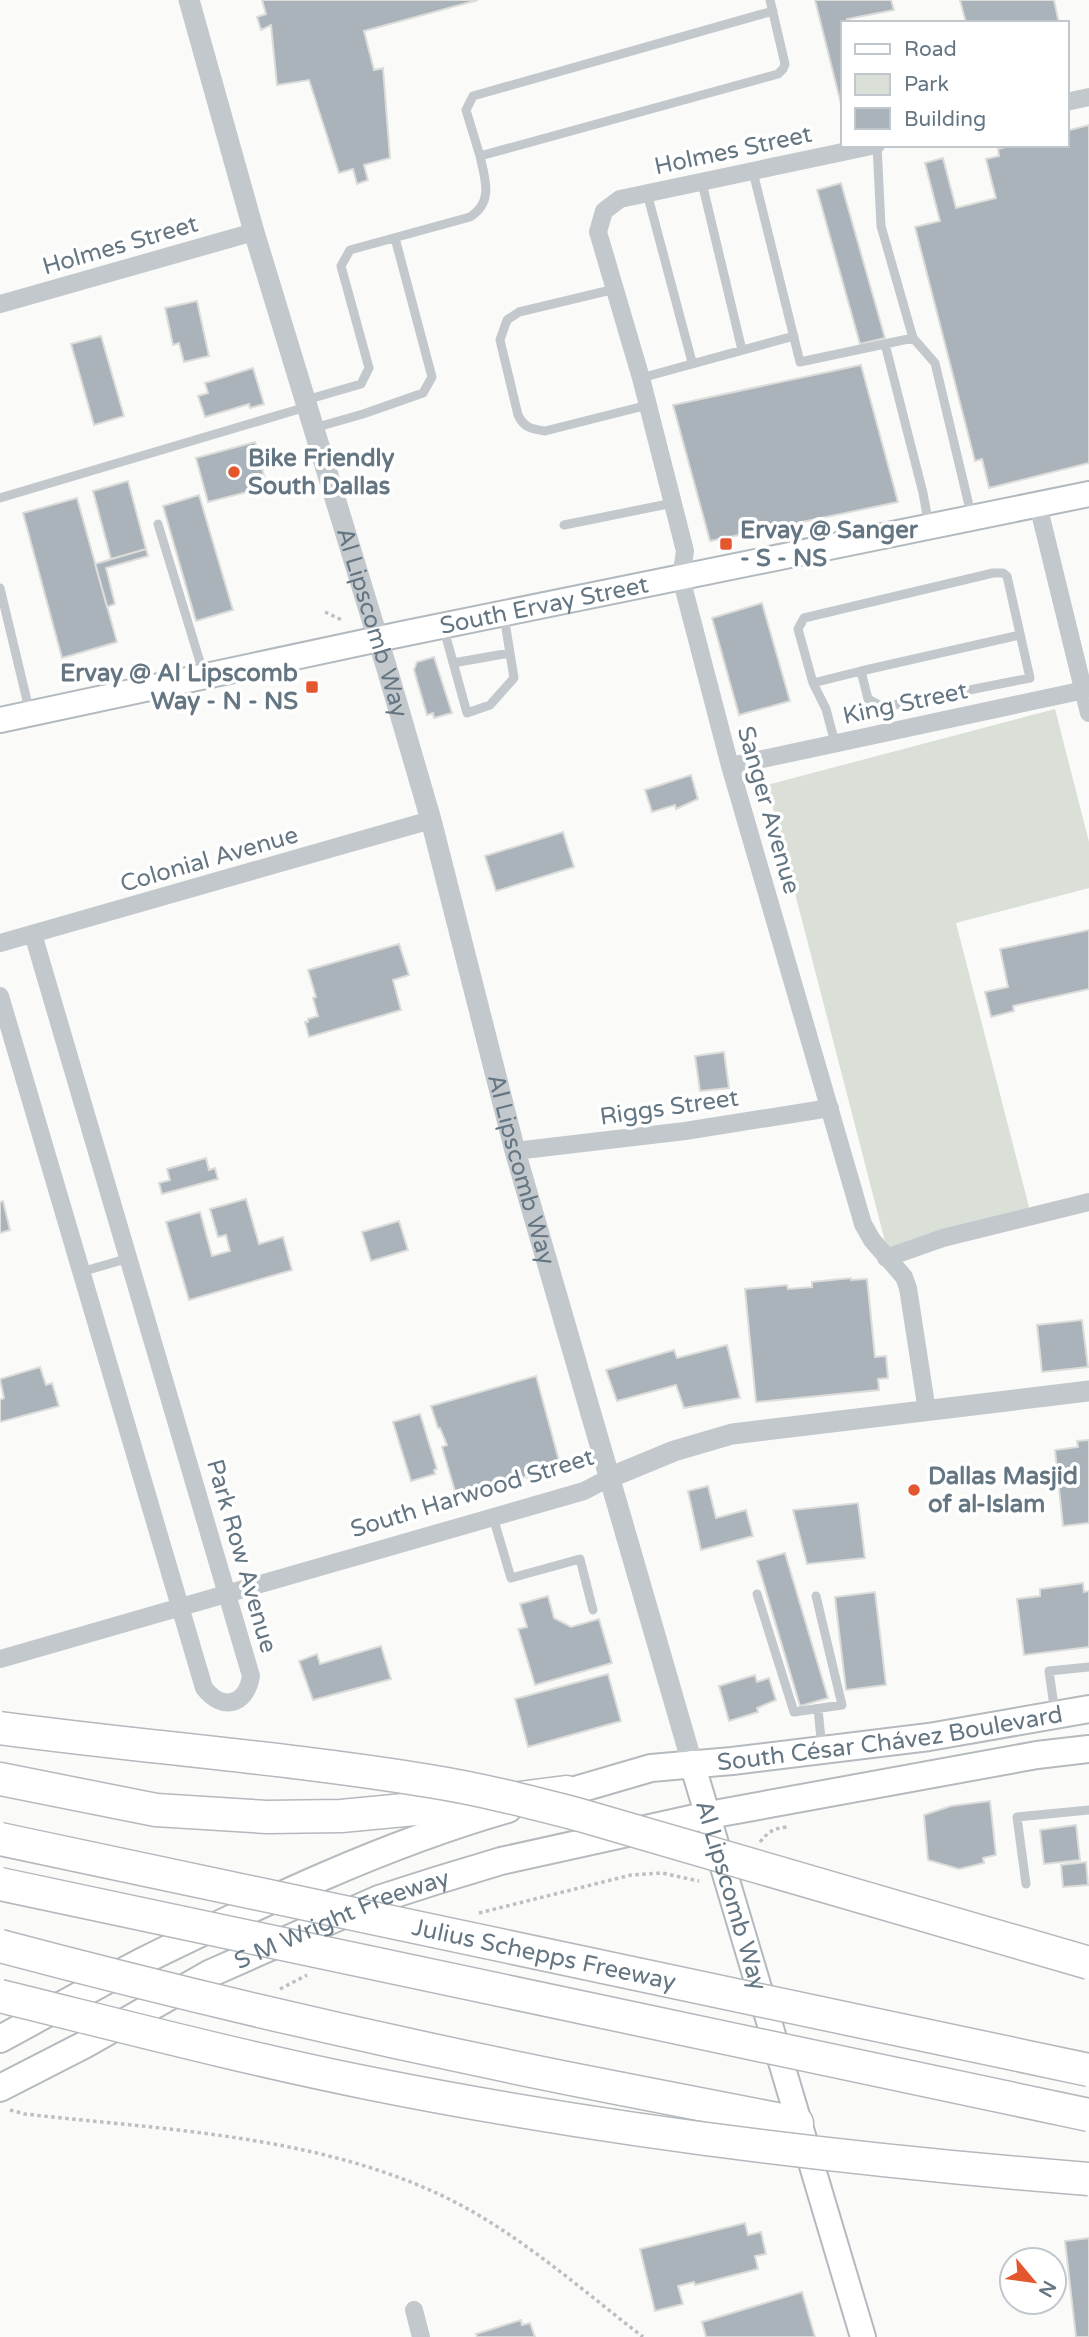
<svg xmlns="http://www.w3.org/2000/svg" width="1089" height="2337" font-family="'Varela Round',sans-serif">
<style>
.green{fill:#dadfd7}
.building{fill:#aab3b9;stroke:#dcdcda;stroke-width:2}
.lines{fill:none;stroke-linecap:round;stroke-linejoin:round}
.secondary-casing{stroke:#b3babf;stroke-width:28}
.primary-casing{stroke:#b5babe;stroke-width:30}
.motorway-casing{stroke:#b4b9bd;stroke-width:35}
.path{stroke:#bbbfc2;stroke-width:3.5;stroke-dasharray:3.5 3.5;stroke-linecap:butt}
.service{stroke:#c3c8cc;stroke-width:9}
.minor{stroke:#c3c8cc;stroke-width:18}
.tertiary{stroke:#c3c8cc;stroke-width:21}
.secondary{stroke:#fff;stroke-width:24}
.primary{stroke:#fff;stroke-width:26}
.motorway{stroke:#fff;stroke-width:32}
.motorway-bridge-casing{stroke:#b4b9bd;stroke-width:35;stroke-linecap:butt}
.motorway-bridge{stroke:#fff;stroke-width:32}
.poi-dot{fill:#e4572e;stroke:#fff;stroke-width:2.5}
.labels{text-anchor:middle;stroke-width:7;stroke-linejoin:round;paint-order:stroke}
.street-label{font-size:24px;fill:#657683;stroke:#fff}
.poi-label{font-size:24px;font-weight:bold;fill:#657683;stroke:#fff;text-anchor:start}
</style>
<rect width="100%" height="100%" fill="#fafaf8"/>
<path class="green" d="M1055,709L1089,842V888L956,923L1030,1211L887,1249L767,785Z"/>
<path class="building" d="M262,0H478L364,31L374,70L383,68L390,158L364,165L368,180L357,184L353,169L339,173L309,80L277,85L271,25L261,30L257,17L266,14Z
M815,0H891L894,10L847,19V23H842V108Z
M960,0H1054L1059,23H966Z
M1089,125V463L989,488L982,459L975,461L915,227L940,221L925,163L943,158L956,208L996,198L986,159L999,156L998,149L1013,145H1066V131Z
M841,183L885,338L860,344L817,190Z
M197,301L209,356L184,362L179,343L173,345L165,308Z
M101,336L124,416L94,425L71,344Z
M861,365L898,502L710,541L673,405Z
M253,368L264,404L250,408L249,404L205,417L198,396L208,393L205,383Z
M255,442L267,487L208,502L196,458Z
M128,481L146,549L111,559L93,491Z
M199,495L233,610L196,621L163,506Z
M77,498L117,642L62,658L23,513Z
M146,549L148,556L106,568L115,604L107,607L95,564Z
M762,603L790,701L739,715L712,618Z
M434,657L452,713L434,718L433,713L427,715L414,670L417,662Z
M691,775L698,799L676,809L675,805L652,812L645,790Z
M563,832L574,867L496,891L485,856Z
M1089,930V989L1013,1006L1014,1011L991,1017L985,992L1008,987L1000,949Z
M399,944L409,975L393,980L401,1010L309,1037L305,1022H308V1019L318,1016L313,998L316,997L308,970Z
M724,1052L729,1088L700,1091L695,1056Z
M206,1158L209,1170L215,1168L218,1179L162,1194L159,1183L170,1180L167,1169Z
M246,1199L259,1244L283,1237L292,1270L189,1300L166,1222L200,1212L212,1256L230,1251L226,1235L218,1237L210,1209Z
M3,1201L10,1230L0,1233V1202Z
M399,1221L408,1250L371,1261L362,1232Z
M851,1278V1280L867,1279L875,1357L886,1356L888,1378L878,1379L879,1390L756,1402L745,1289L787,1285L788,1289L812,1287V1282Z
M1082,1320L1088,1367L1042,1372L1037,1325Z
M727,1345L740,1398L684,1408L676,1385L617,1401L606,1370L674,1350L677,1358Z
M40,1367L46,1385L52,1383L59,1406L0,1422V1400L4,1398L0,1379Z
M536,1376L561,1468L551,1474L550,1470L543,1472L545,1479L529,1484L527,1476L503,1483L504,1487L457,1498L442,1447L447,1445L440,1428H438L431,1406Z
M420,1414L437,1469L434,1470L435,1474L411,1481L393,1422Z
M1089,1440V1523L1063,1526L1055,1450L1078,1447L1077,1441Z
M708,1486L716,1518L746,1510L753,1536L701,1550L688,1491Z
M858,1503L865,1558L807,1564L793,1510Z
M785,1553L828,1698L800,1706L757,1561Z
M1083,1583L1084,1592L1089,1591V1647L1024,1655L1017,1599L1040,1596V1589Z
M875,1592L886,1685L846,1690L835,1597Z
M548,1596L554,1618L571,1627L599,1619L612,1663L535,1685L518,1629L527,1627L520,1604Z
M381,1646L391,1679L313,1700L299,1661L317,1654L320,1664Z
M608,1674L621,1721L528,1747L515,1699Z
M755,1675L757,1682L769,1678L776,1700L757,1708L758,1712L729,1721L719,1686Z
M990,1801L996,1855L983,1858L984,1863L959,1869L928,1860L924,1815L951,1806Z
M1076,1825L1080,1860L1044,1864L1040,1830Z
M1086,1862L1088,1885L1063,1887L1061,1865Z
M745,2223L748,2235L761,2232L766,2254L755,2256L758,2269L695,2285L694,2282L678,2286L683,2304L655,2311L640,2249Z
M1089,2238V2337H1076L1065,2241Z
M802,2292L815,2337H706L702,2322Z
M521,2320L522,2325L530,2323L535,2337H477L476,2334Z"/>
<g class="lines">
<g class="secondary-casing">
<g id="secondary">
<path id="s2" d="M0,720L402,634L1089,494"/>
<path id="s3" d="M692,1763L863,2337"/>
</g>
</g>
<g class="primary-casing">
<g id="primary">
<path id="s4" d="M548,1798L651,1768L732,1761L929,1737L1089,1709"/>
<path d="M0,2039C49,2013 96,1985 145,1960C262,1903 382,1845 508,1809"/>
<path id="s5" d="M0,2088L84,2045L209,1974L379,1899L435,1881L501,1861L709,1815L1037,1755L1089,1749"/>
</g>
</g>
<g class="motorway-casing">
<path id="motorway" d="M0,1779L156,1810L267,1817L341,1816L489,1802L566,1792
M622,2089L797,2123"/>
</g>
<path class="path" d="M325,612L344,621
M760,1842C768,1832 774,1828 787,1827
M479,1913L631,1875L662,1873L699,1881
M280,1989L307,1975
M10,2110L25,2114C166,2130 319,2135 449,2199C519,2234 581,2289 643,2337"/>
<path class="service" d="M877,145L881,226L913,338L935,363L972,518
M480,156L466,110L473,96L773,11
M753,172L800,362L913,338
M702,183L742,350
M647,193L692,362
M615,289L519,312L507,320L500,340L518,415C524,428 532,429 545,431L648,405
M885,344L923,493L929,526
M641,378L794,336
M306,400L361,384L369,368L341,266L350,250L470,217C494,202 485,179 480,156L778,74L783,69L785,64L770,0
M314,428L363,414L423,393L432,377L395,238
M0,498L306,407
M158,524L204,675
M564,525L673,503
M0,588L30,713
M443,626L467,713L490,705L514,678L504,616
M453,663L510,653
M813,683L861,671
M835,743L826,709L813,683L798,629L804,618L993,573H1003L1007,576L1030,678L883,707L868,699L861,671L1020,635
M81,1272L129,1258
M493,1517L511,1578L580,1559L593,1610
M757,1594L794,1712L842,1705L816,1596
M818,1709L822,1749
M1055,1713L1049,1671L1089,1667
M1026,1884L1017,1817L1089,1810"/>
<path class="minor" d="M1066,102L1089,97
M876,145L620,199L604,211L598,232L641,378L685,551L681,578L730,766L863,1224L872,1240L904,1277L908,1288L927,1411
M0,304L254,232
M1038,505L1089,713
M730,766L1089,689
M0,943L431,820
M0,996L204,1688C222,1711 246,1706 251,1676L33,934
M515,1151L685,1131L830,1108
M886,1258L943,1238L1089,1202
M0,1659L584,1491L611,1477
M414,2310L421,2337"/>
<g class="tertiary">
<path id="s1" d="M189,0L254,232L387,669L431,820L515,1151L692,1763"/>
<path d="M611,1477L674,1451L732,1434L1089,1391"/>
</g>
<use href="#secondary" class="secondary"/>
<use href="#primary" class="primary"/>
<use href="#motorway" class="motorway"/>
<g class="motorway-bridge-casing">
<g id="motorway-bridge">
<path d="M0,1728C143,1747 287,1758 429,1781C480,1789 530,1802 580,1815L1089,1963"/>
<path id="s6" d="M0,1839L1089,2070"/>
<path d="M0,1884L1089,2115"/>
<path d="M0,1946C207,2001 412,2048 622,2089"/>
<path d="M0,1996C122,2026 244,2058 368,2083C606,2131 847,2160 1089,2179"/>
</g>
</g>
<use href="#motorway-bridge" class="motorway-bridge"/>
</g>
<g class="poi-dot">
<circle cx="234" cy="472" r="7"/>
<rect x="719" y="537" width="14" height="14" rx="3.5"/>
<rect x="305" y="680" width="14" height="14" rx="3.5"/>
<circle cx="914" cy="1490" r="7"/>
</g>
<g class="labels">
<g class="street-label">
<text transform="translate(733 150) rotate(-12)" y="8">Holmes Street</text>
<text transform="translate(120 245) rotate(-16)" y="8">Holmes Street</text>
<text dy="8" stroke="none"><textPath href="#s2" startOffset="556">South Ervay Street</textPath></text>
<text dy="8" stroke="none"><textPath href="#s1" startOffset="649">Al Lipscomb Way</textPath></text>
<text transform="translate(905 703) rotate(-12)" y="8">King Street</text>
<text transform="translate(769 810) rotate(74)" y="8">Sanger Avenue</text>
<text transform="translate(209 859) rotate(-16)" y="8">Colonial Avenue</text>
<text transform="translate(669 1107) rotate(-8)" y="8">Riggs Street</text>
<text dy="8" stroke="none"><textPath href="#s1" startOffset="1216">Al Lipscomb Way</textPath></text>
<text transform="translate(472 1493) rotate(-17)" y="8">South Harwood Street</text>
<text transform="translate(242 1556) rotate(74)" y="8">Park Row Avenue</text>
<text dy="8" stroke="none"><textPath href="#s4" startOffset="348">South César Chávez Boulevard</textPath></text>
<text dy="8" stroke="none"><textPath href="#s3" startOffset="138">Al Lipscomb Way</textPath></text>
<text dy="8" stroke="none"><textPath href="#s5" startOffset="382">S M Wright Freeway</textPath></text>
<text dy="8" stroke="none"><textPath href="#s6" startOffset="556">Julius Schepps Freeway</textPath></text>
</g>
<g class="poi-label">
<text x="248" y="466">Bike Friendly<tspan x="248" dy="28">South Dallas</tspan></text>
<text x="740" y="538">Ervay @ Sanger<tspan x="740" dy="28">- S - NS</tspan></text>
<text x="298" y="681" text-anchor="end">Ervay @ Al Lipscomb<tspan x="298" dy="28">Way - N - NS</tspan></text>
<text x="928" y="1484">Dallas Masjid<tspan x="928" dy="28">of al-Islam</tspan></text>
</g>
</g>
<rect x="841" y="21" width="228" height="126" fill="#ffffff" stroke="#c1c8cd" stroke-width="2"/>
<rect x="855" y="44" width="35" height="10" fill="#ffffff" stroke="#c1c8cd" stroke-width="2"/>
<text x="904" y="56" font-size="21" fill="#657683">Road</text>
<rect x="855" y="74" width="35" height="21" fill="#dadfd7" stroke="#c1c8cd" stroke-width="2"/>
<text x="904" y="91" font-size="21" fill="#657683">Park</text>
<rect x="855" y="108" width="35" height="21" fill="#aab3b9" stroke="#c1c8cd" stroke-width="2"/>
<text x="904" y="126" font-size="21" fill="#657683">Building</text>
<g transform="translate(1033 2281) rotate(119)"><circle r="33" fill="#ffffff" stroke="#c1c8cd" stroke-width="2"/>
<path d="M0-5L12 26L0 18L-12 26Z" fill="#e4572e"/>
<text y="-10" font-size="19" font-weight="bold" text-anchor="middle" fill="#657683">N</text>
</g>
</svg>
